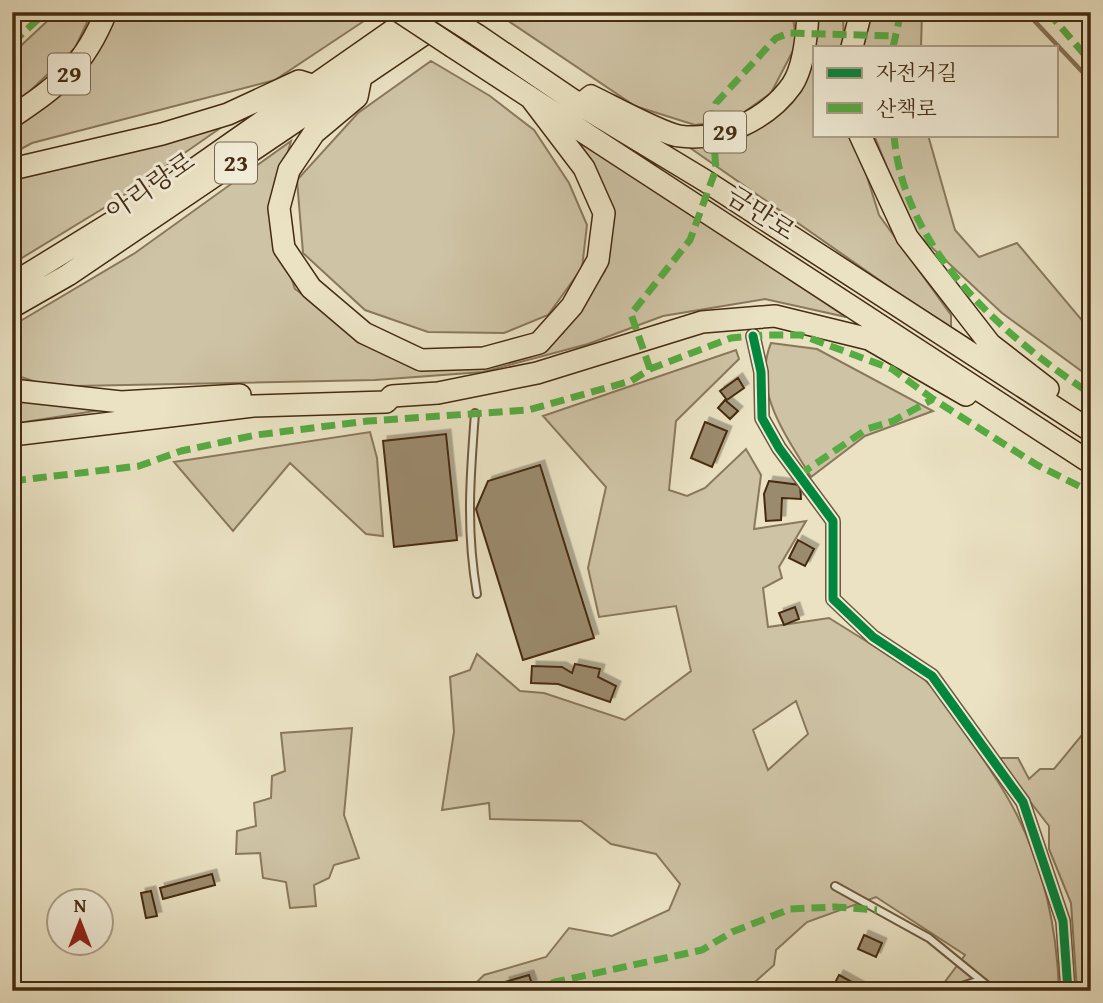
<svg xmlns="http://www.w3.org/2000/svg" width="1103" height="1003" font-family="'Gentium Book Plus','Noto Serif KR',serif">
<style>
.green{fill:#cec3a5;stroke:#8a785b;stroke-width:2;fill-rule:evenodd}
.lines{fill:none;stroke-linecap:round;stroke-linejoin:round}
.stream{stroke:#877457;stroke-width:4.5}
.building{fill:#9b8b6e;stroke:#462c11;stroke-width:2;filter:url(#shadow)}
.service-casing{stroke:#6f5a3e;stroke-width:10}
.minor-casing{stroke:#6f5a3e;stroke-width:16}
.trunk-casing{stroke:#462c11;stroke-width:24}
.service{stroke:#f1ecd8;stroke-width:6}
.minor{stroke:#f1ecd8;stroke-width:12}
.trunk{stroke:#eae2c3;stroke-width:21}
.trunk-bridge-casing{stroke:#462c11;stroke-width:24;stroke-linecap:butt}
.trunk-bridge{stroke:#eae2c3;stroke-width:21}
.quiet{stroke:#56ab42;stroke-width:7;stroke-dasharray:14 7;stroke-linecap:butt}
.cycleway-casing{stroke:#f1ecd8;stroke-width:13}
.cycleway{stroke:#00873e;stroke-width:9}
.labels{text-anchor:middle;stroke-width:6;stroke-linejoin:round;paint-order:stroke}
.shield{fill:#f1ecd8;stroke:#79664d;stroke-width:2}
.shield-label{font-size:24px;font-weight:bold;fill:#462c11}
.street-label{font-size:26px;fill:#462c11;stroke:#f1ecd8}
</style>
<defs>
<filter id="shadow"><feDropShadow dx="4.5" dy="-4.5" stdDeviation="0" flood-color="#0004"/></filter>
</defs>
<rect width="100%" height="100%" fill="#eae2c3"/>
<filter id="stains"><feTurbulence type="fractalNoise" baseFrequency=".00286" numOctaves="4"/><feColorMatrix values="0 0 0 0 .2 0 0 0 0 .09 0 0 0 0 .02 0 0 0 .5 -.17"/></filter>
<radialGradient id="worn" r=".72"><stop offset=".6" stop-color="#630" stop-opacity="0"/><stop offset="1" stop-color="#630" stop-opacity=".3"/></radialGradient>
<path class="green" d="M57,12H92L75,48L29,92L12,104V54Z
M115,12H359L367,19L275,80L32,143L12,154V127L87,70Z
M500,12H792L797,43L771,93L733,120L695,125L635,106L498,14Z
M813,12H843L844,47H814V135H854L879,215L951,315V330L663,129L715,150L763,125L801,88Z
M872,12H922L921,47H863Z
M431,61L490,96L534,130L569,183L587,225L582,268L548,315L504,333L428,332L365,310L303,253L297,180L358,113Z
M229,122L117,200L12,264V178Z
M570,133L846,317L765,299L663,316L588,344L483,372L375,380L75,386L45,385L12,374V326L135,253L291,141L270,216L295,289L384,354L514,358L563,333L605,271L611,223Z
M874,135H928L955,230L979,257L1017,243L1091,331V378L1002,313L912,229Z
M771,343L817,349L933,411L865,436L811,477C788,438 751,391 771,343Z
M736,350L739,359L676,421L669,490L687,496L705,488L746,449L761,475L754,529L806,521L779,567L782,578L763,588L768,627L829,618L919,674L934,689C960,727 997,775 1017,815C1044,869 1057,930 1059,991H938L965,955L876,897L807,922L776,950L774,965L745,991H468L484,975L546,957L569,928L612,936L669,910L680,884L656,854L611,844L581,821L490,819L489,803L442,810L454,732L450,677L470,670L477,654L520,691L544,693L625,720L691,671L676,606L599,617L588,568L606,487L543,416ZM796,701L808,734L768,770L753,730Z
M12,397L120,407L12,424Z
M370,432L377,458L383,536L366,534L290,463L233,531L174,462Z
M1091,724V991H1077L1071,903L1049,849V826L996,758H1018L1029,779L1040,769H1054Z
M352,728L344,815L359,858L334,865L329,878L314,885L316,906L290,908L286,882L263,878L260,853L236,854L237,831L256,826L254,803L271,798L272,776L285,771L281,733Z"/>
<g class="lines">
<path class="stream" d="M1026,12L1091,81
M12,26L27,12"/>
</g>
<path class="building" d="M738,378L744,388L727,400L720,391Z
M725,400L738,411L730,419L718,408Z
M705,422L727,431L712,467L691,458Z
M446,434L457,540L394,547L383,441Z
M540,465L594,638L523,660L476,509L488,481Z
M769,481L800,485L801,499L782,498L781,520L766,521L764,494Z
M798,540L814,549L805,566L789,558Z
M795,607L799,619L784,625L779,613Z
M575,664L600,669L598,677L616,686L610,702L558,684L531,683L532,666L562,667L572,673Z
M212,874L215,885L163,899L160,888Z
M151,891L157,916L146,918L141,893Z
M864,935L882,943L876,957L858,949Z
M529,975L532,984L508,991L505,982Z
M839,975L863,988L862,991L832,989Z"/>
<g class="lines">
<g class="service-casing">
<path id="service" d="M475,413C470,478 466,530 477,594
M835,886L929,938L994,991
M947,991L980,980"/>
</g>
<g class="minor-casing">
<path id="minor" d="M753,336L761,372L762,418L779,448L833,521V599L873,637L932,676L1023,802L1063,921L1068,991"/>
</g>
<g class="trunk-casing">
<path id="trunk" d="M477,35L580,105L704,180L1091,431
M453,47L1091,463
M852,47L861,12
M361,77L357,97L314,133L289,170L279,208L284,248L311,288L364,333L421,360L484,358L539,343L572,306L598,260L604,213L584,168L530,97
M581,104L591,96C610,105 661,133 679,136C720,142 768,119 792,85C804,67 807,34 808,12
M12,117C59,85 84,67 106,12
M860,135L907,237L990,344L1048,389
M12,169L162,134L228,114L299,81L315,86
M12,284L163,191L419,12
M12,307L68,275L442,22
M12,390L121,402L240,395
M12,435L253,406L386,402L392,396L438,393L537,373L702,322L775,316L869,339L966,395L973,386"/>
</g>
<use href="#service" class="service"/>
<use href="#minor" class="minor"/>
<use href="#trunk" class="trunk"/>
<g class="trunk-bridge-casing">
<path id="trunk-bridge" d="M400,12L453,47
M441,12L477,35"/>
</g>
<use href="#trunk-bridge" class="trunk-bridge"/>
<path class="quiet" d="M1048,12L1091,62
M12,43L46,12
M893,47L901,12
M894,135C903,249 1002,335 1091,394
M650,369L631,314L690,240L716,169L712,119L716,103L776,38L790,33L893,36
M799,475L867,429L893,421L933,399
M12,481L139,466L181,451L256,435L368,421L528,410L631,381L650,369L731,338L765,335H801L892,369L933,399L1037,465L1091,492
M532,991L555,982L702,950L732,932L790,909L835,907L877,910"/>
<g class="cycleway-casing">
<path id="cycleway" d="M753,336L761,372L762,418L779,448L833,521V599L873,637L932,676L1023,802L1063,921L1068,991"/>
</g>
<use href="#cycleway" class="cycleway"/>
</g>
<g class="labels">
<g class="shield">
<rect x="48" y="53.5" width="42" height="41" rx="5"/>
<rect x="704" y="111.5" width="42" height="41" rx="5"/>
<rect x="215" y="142.5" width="42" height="41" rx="5"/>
</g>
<g class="shield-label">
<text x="69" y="82">29</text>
<text x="725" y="140">29</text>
<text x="236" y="171">23</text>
</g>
<g class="street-label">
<text transform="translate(150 186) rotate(-34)" y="9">아리랑로</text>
<text transform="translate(761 213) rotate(33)" y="9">금만로</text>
</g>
</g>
<rect width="1103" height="1003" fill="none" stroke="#eae2c3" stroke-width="42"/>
<rect x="14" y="14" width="1075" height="975" fill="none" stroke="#462c11" stroke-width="3.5"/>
<rect x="21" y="21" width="1061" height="961" fill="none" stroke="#462c11" stroke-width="2"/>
<rect x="813" y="46" width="245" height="91" fill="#f1ecd8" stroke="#ad9f88" stroke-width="2"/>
<rect x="827" y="68" width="35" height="10" fill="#00873e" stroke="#ad9f88" stroke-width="2"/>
<text x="876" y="80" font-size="21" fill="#462c11">자전거길</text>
<rect x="827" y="103" width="35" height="10" fill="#56ab42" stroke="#ad9f88" stroke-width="2"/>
<text x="876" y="116" font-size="21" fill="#462c11">산책로</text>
<g transform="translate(80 922)"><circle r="33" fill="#f1ecd8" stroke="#ad9f88" stroke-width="2"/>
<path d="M0-5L12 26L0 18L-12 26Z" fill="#8f2418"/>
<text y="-10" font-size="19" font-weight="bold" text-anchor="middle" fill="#462c11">N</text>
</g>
<rect width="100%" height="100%" filter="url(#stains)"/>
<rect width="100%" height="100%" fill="url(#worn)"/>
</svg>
